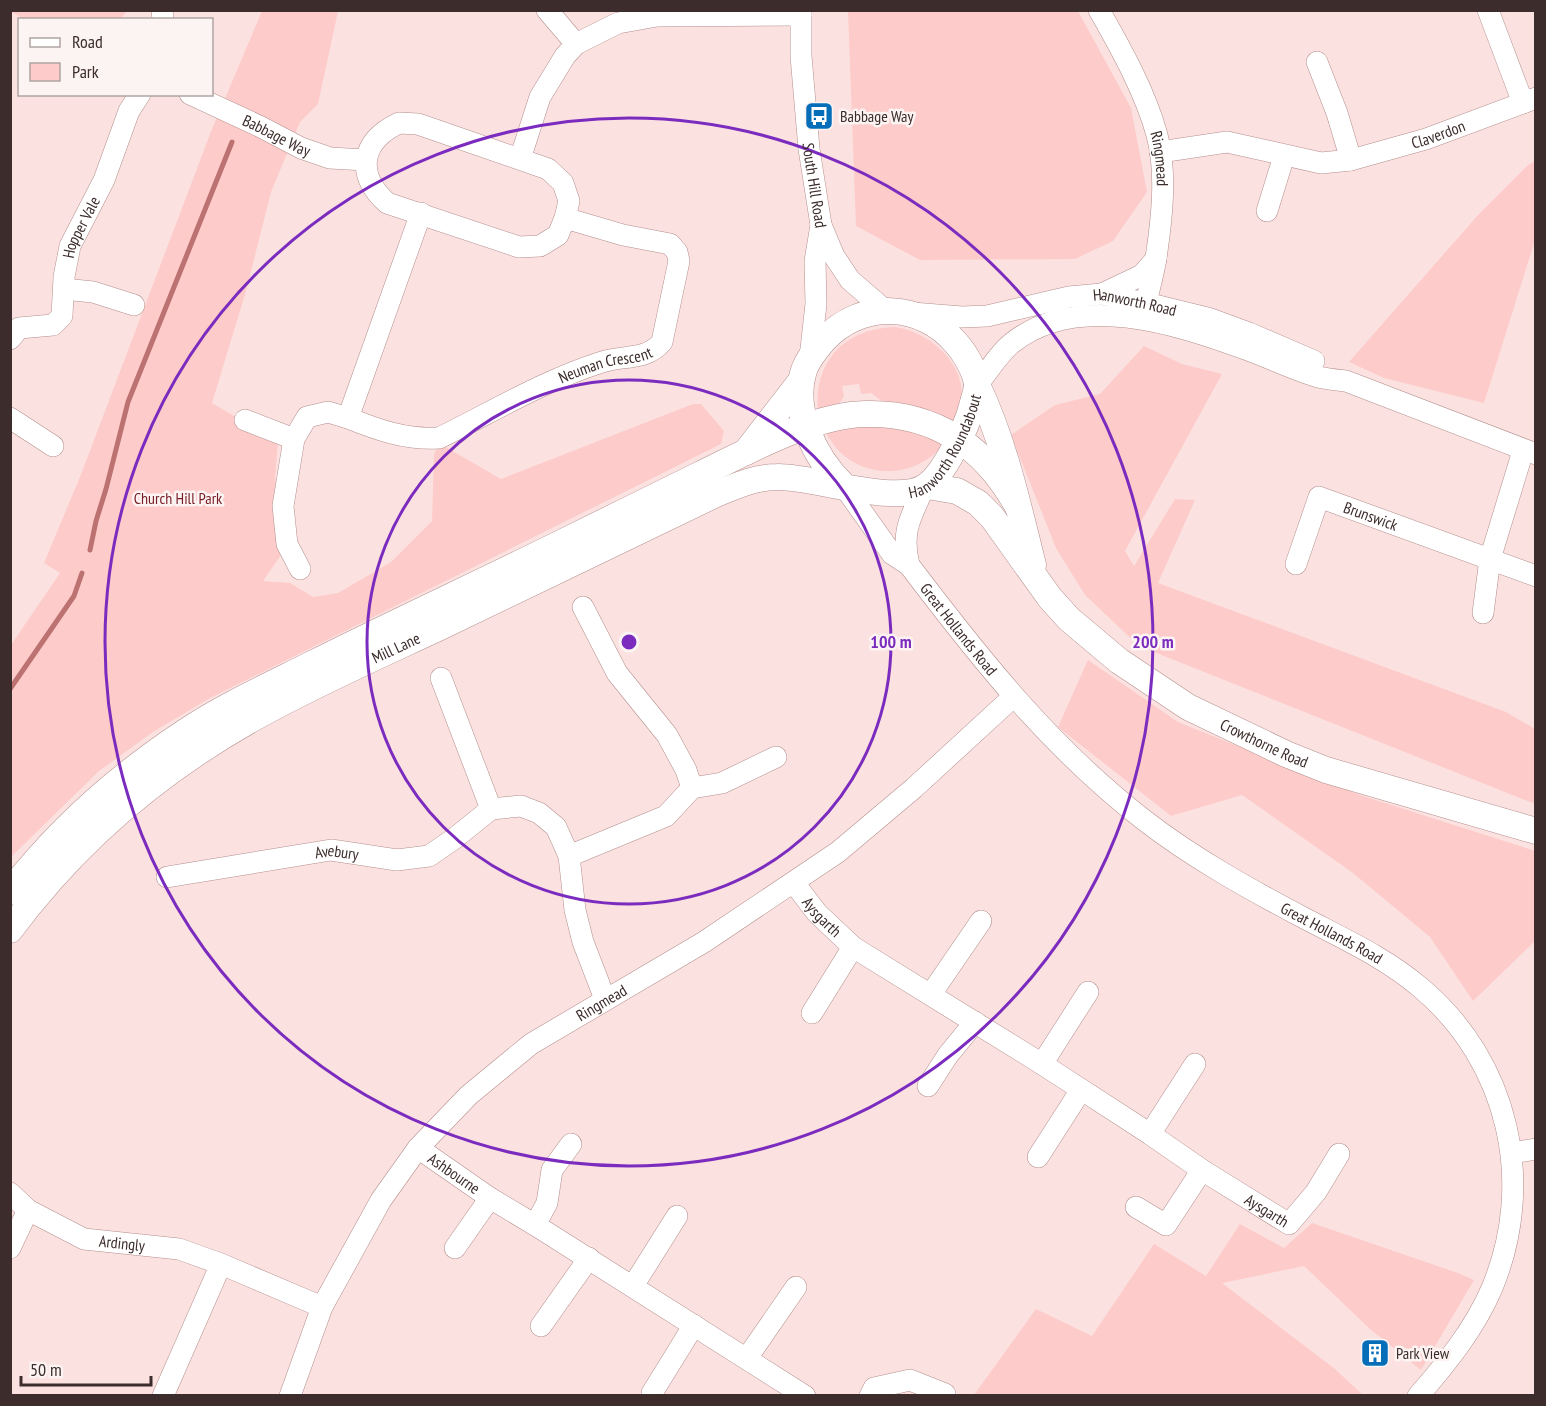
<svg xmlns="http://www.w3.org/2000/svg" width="1546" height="1406" font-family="'PT Sans Narrow',sans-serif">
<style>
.green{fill:#fdcbc9}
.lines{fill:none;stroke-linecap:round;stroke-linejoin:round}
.stream{stroke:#bd7272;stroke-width:5}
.minor-casing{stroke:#b38e8c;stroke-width:22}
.major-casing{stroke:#b38e8c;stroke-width:27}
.minor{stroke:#fff;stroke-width:21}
.major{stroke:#fff;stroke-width:26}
.ring{fill:none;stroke:#7b2cbf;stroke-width:3}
.labels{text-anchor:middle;stroke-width:5;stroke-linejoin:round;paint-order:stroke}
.poi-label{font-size:16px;fill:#3c2d2c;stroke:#fcf4f3;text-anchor:start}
.street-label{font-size:16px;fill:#3c2d2c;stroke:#fcf4f3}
.park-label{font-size:16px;fill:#771c24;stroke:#fcf4f3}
.centre{fill:#7b2cbf;stroke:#fcf4f3;stroke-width:3}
.ring-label{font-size:18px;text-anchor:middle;font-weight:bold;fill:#7b2cbf;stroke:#fcf4f3;stroke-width:5;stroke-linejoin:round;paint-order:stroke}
</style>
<rect width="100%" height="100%" fill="#fbe2e1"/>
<path class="green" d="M10,11L11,10L127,11L120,20L24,19Z
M262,11H338L318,104L300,122L271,192L246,291L212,403L278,442L275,477L283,552L263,581L290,583L313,597L338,593L391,562L432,521L434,454L438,447L442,445L501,479L693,404H701L724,431L721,444L210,698L153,732L99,771L11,857V645L60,573L44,563L80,477L212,129Z
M848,11H1078L1131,108L1147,192L1113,241L1075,259L920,260L856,226Z
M1535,161V240L1484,403L1384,378L1349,362L1478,215L1528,165Z
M895,327C928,332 963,360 962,397C961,406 958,416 956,425L884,403L871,393L861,394L859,384L842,386L844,396L838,406L818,411C813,361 846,328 895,327Z
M1144,346L1182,364L1222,374L1125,551L1134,566L1175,499L1195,500L1158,583L1506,712L1535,729V804L1139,646L1085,595L1056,548L1011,435L1055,405L1100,394Z
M879,425L917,433L944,444C919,475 873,481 842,454C835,448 830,439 825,431L842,427Z
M1088,660L1178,722L1360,795L1535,851V941L1473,1001L1430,937L1353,873L1242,795L1171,816L1058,727Z
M1312,1223L1458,1273L1474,1280L1421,1370L1370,1329L1304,1266L1222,1283L1335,1369L1363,1395H974L1036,1309L1092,1336L1154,1244L1206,1276L1240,1224L1284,1248Z"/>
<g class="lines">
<path class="stream" d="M90,550L96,521L106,489L128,402L232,142
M10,689L74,596L82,573"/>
<g class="minor-casing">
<g id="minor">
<path d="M162,10L163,20"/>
<path d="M547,10L576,44"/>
<path id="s1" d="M801,10V56L809,149L821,225L815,261L816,304L810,358"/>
<path id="s2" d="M1099,10C1121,49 1145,91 1157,135C1167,173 1162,218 1156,258C1153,277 1147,296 1143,316"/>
<path d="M1488,10L1523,103"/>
<path d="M1317,62L1337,113L1351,160"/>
<path id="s3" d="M190,94L261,127L301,148L330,158L366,160"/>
<path d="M399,123L418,124L548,169L563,183L569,201L565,218L558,235L540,246L519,247L387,203C355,174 361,141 399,123Z"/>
<path id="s4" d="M1160,152L1227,142L1321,163L1351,160L1426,139L1536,98"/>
<path d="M520,159L540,97L565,56L576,44L618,23L657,16L801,15"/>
<path d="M1267,211L1284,156"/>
<path id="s5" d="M421,213L348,418C378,430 406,440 439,438C492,412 545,380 602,362C623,355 646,361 662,342L679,261L677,252L670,244L623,235L565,218"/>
<path d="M821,225L834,256L850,280L886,311"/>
<path d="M64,289L93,292L134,305"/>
<path d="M1102,294L1142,275L1156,259"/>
<path id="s6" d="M912,313L962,317L987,316L1069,297L1102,294L1146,303L1211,319L1249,333L1314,361"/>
<path id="s7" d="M10,339L19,328L53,325L62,316L64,277L70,246L104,180L129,111L140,94"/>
<path d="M977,385C989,371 998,354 1012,343C1077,291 1176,324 1245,349C1270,358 1294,370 1318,377C1327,379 1337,380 1346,381L1536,454"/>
<path d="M10,418L53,446"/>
<path d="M245,420L294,439"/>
<path id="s8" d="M843,485L892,554L909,565C981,660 1050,747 1144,820C1193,858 1249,889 1304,918C1344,939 1386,958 1421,988C1509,1062 1536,1183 1492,1288C1475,1328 1447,1363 1418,1396"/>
<path id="s9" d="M1296,564L1319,497L1536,576"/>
<path d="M909,565C901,532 910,518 924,488"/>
<path d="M300,569L287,544L283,506L294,439L307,417L328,412L348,418"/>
<path d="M583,607L617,673L667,735L686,770L692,788"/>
<path d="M1483,613L1490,559L1523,451"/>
<path d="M441,678L491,809"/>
<path d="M569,856L666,816L692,788L722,783L776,757"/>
<path id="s10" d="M167,877L331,850L397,860L429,856L455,838L491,809L521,806L539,813L556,827L569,856L575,910L583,942L605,999"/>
<path id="s11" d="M794,883L817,913L853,947L1042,1064L1150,1134L1202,1170L1289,1224L1316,1192L1339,1154"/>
<path d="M931,994L981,921"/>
<path d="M812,1013L853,947"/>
<path d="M1042,1064L1088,992"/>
<path d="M928,1086L948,1055L975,1022"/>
<path d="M1150,1134L1195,1064"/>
<path id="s12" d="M418,1148L490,1198L535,1225L805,1396"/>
<path d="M1512,1153L1536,1149"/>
<path d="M1038,1157L1081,1090"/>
<path id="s13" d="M10,1193L28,1210L84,1239L179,1249L221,1264L322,1307"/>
<path d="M1136,1207L1166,1225L1202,1170"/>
<path d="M535,1225L547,1203L552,1170L571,1144"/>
<path d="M10,1248L28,1210"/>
<path d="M455,1248L490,1198"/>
<path d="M633,1286L677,1216"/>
<path d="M541,1326L589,1258"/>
<path d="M747,1358L796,1287"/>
<path d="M652,1393L694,1325"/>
<path d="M163,1396L221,1264"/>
<path id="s14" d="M290,1396L322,1307L381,1200L418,1148L469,1095L531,1044L704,942L838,852L914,788L1013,697"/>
<path d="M870,1396L874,1388L910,1380L945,1394"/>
</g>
</g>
<g class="major-casing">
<g id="major">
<path d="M977,385C1004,441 1018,505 1033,565"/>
<path d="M746,452L801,381"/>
<path id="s15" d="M927,486L957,491L978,503L992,517L1050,598L1069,619L1119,661L1188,707L1286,754L1326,770L1536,831"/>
<path d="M10,892C58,830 120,775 185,732C224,706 268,686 310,665C391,624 474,586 555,546C603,522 651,499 699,475C747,452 812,415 865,414C935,412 985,447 1018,507"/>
<path id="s16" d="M10,930C76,841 161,769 259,715C317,683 378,656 438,628C531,583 623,539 716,494C736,486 755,477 777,477C814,476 895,506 925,487C943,476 967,427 972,406C974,399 977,390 977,384C975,370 965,353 956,343C921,302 861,300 824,340C816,349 808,359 804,370C791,410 815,458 843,485"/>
</g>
</g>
<use href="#minor" class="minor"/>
<use href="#major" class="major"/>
</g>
<g class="ring">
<circle cx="629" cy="642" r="262"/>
<circle cx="629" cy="642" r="524"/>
</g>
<defs>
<g id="bus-square" transform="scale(1.5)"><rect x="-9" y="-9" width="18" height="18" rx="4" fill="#066eb9" stroke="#fcf4f3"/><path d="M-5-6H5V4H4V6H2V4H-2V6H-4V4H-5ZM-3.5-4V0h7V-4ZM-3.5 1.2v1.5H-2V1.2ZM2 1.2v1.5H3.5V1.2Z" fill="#fff"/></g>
<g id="building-square" transform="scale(1.5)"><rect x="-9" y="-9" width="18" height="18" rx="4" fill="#066eb9" stroke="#fcf4f3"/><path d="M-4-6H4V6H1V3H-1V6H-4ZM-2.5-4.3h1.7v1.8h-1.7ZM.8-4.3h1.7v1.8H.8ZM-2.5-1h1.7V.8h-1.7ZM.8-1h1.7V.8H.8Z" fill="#fff"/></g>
</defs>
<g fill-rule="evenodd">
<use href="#bus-square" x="819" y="116"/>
<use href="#building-square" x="1375" y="1353"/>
</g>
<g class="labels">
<g class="poi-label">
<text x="840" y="122">Babbage Way</text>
<text x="1396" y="1359">Park View</text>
</g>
<g class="street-label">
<text dy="6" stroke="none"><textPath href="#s3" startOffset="96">Babbage Way</textPath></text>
<text dy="6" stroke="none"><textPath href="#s4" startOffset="285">Claverdon</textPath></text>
<text dy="6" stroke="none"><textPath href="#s2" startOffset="162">Ringmead</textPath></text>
<text dy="6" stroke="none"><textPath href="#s1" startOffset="176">South Hill Road</textPath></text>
<text dy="6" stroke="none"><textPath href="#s7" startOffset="153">Hopper Vale</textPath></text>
<text dy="6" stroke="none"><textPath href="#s6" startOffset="226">Hanworth Road</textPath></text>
<text dy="6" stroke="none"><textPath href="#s5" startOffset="494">Neuman Crescent</textPath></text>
<text dy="6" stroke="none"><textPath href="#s16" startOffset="1098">Hanworth Roundabout</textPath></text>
<text dy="6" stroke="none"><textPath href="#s9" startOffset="126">Brunswick</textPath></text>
<text dy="6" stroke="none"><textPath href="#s8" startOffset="186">Great Hollands Road</textPath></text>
<text dy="6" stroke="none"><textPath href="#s16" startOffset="484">Mill Lane</textPath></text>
<text dy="6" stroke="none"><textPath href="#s15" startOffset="435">Crowthorne Road</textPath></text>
<text dy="6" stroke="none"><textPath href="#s10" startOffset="172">Avebury</textPath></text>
<text dy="6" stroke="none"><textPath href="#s11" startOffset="44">Aysgarth</textPath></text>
<text dy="6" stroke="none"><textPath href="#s8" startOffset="672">Great Hollands Road</textPath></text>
<text dy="6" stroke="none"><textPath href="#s14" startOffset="516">Ringmead</textPath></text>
<text dy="6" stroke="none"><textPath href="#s12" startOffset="44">Ashbourne</textPath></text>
<text dy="6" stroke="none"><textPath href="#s11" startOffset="578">Aysgarth</textPath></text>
<text dy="6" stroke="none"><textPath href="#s13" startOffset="126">Ardingly</textPath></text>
</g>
<g class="park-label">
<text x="178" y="504">Church Hill Park</text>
</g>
</g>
<circle cx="629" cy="642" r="9" class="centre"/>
<g class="ring-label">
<text x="891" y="648">100 m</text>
<text x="1153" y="648">200 m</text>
</g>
<rect width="1546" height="1406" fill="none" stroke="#3c2d2c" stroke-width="24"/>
<rect x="18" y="18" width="195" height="78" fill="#fcf4f3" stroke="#afa4a3" stroke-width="1.5"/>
<rect x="30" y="38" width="30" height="9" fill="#ffffff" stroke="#afa4a3" stroke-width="1.5"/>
<text x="72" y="48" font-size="18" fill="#3c2d2c">Road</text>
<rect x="30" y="63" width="30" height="18" fill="#fdcbc9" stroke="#afa4a3" stroke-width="1.5"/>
<text x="72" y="78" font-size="18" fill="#3c2d2c">Park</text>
<path d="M21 1376v9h130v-9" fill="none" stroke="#3c2d2c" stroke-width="3"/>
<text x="30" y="1376" font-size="18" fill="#3c2d2c" stroke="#fcf4f3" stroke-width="4.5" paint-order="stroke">50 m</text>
</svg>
